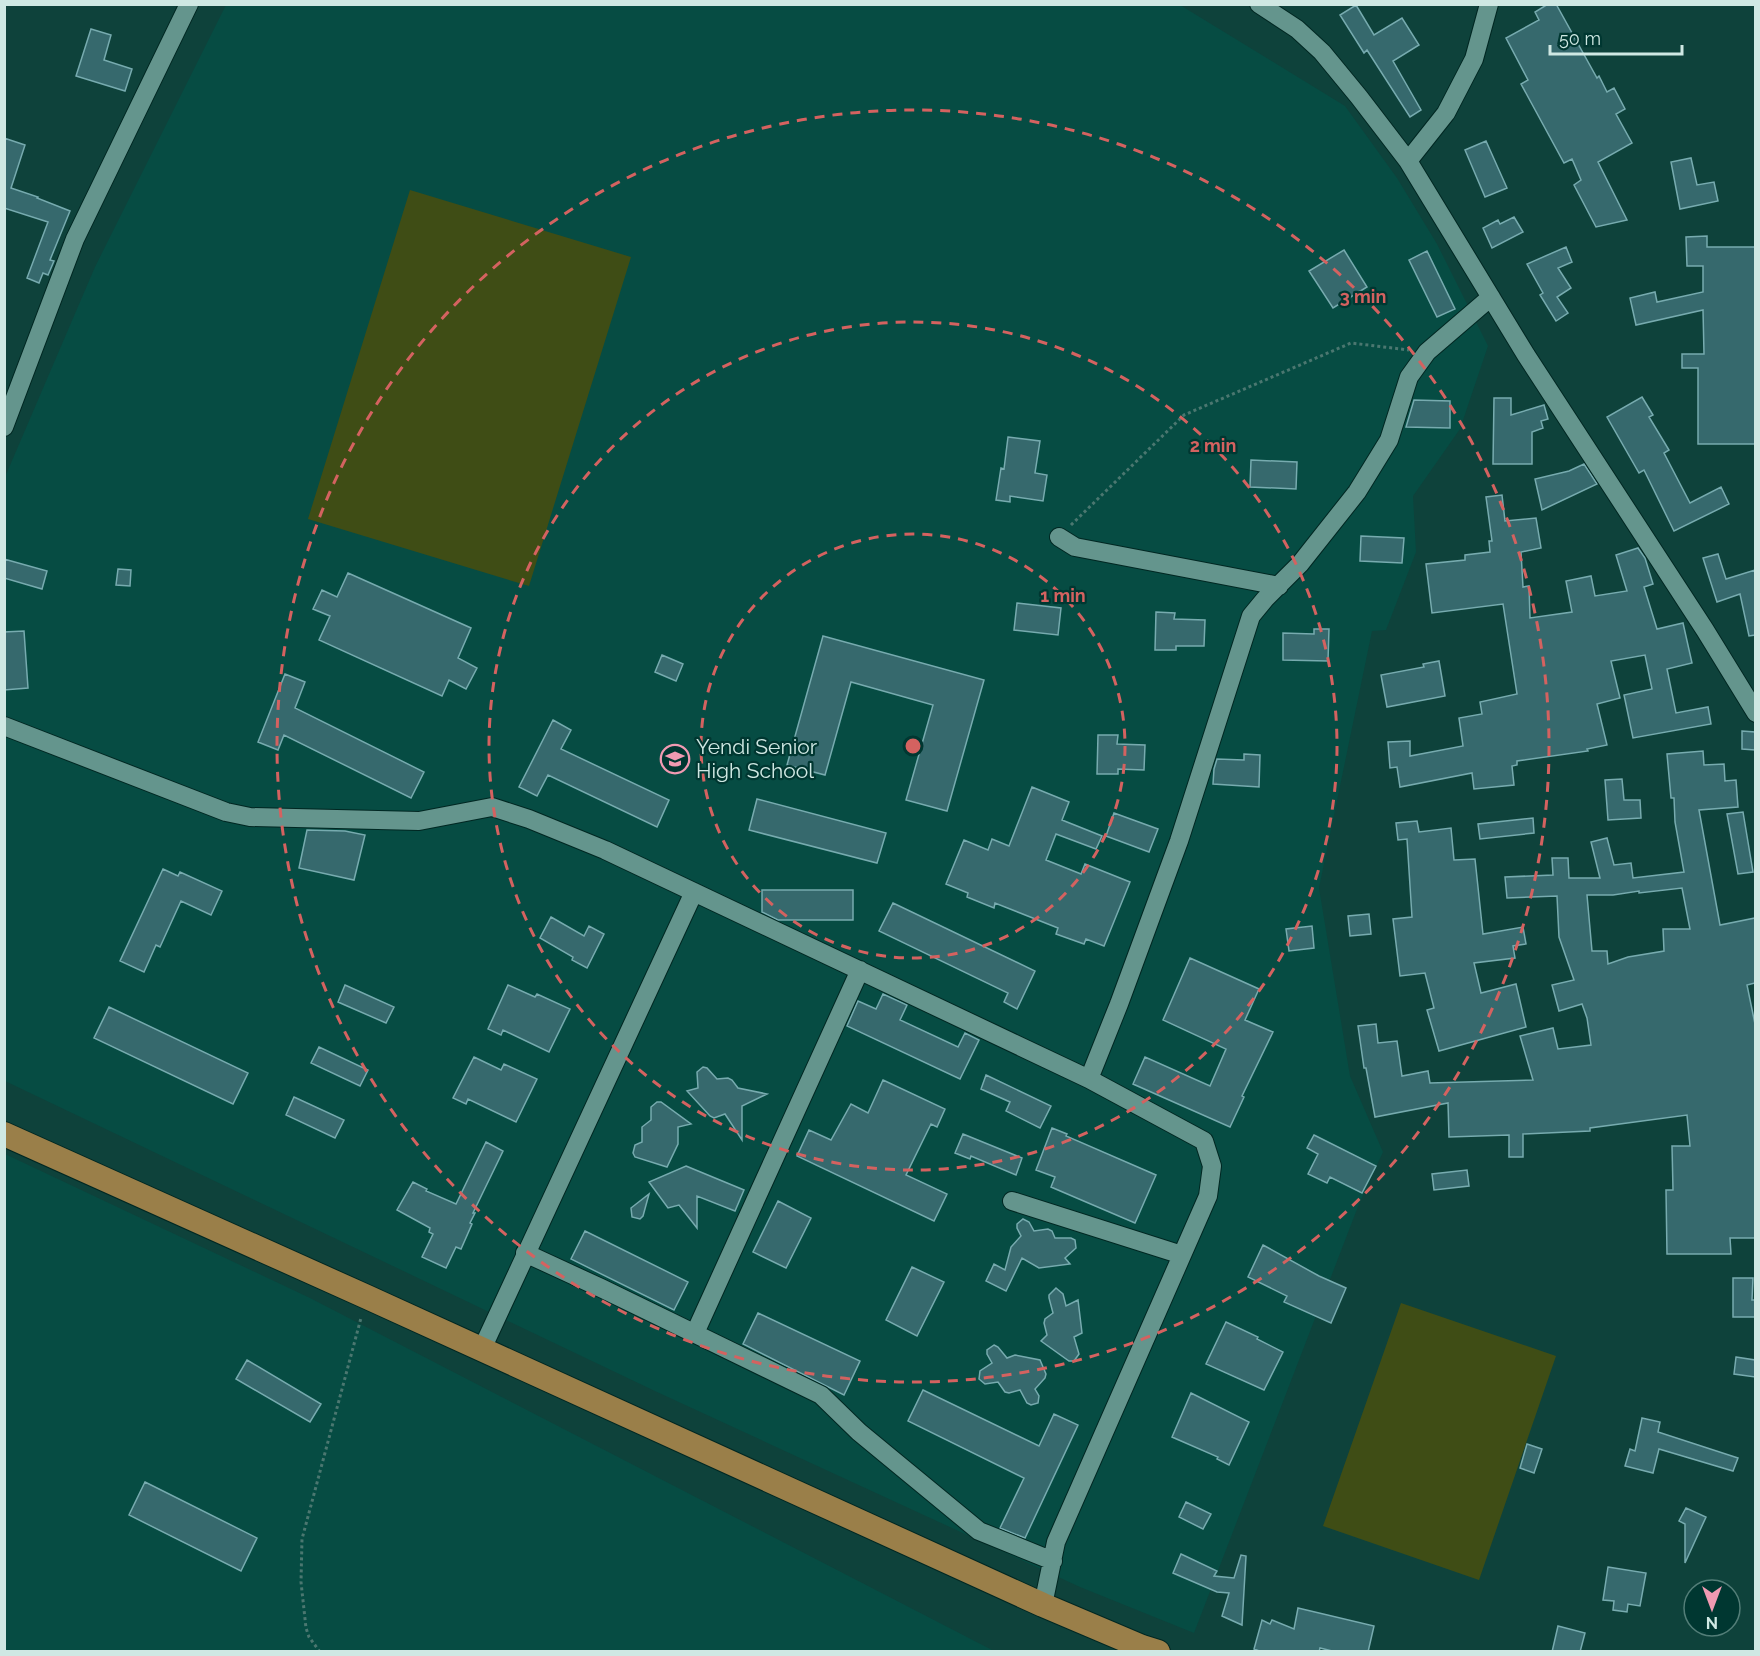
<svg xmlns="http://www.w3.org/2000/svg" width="1760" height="1656" font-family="Raleway,sans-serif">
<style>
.built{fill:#064c43}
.green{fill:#3f4d15}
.building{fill:#36696d;stroke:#77abaf;stroke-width:1.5;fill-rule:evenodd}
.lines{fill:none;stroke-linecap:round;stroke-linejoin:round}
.minor-casing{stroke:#002722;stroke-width:20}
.major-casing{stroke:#002722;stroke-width:26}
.path{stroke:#4b7770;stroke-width:3;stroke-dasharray:3 3;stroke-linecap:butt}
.minor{stroke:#64958d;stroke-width:18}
.major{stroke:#9a7f49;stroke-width:24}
.ring{fill:none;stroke:#d46260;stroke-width:3;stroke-dasharray:10 8}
.labels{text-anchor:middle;stroke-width:4.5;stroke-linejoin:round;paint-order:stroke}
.poi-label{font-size:21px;fill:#cfe8e3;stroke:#003731;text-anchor:start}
.centre{fill:#d46260;stroke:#003731;stroke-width:3}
.ring-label{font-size:18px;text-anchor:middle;font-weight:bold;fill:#d46260;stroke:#003731;stroke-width:4.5;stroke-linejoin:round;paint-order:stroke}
</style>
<rect width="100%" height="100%" fill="#0e423b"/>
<path class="built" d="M226,5H1180L1345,106L1397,178L1437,244L1488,346L1460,429L1413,496L1416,552L1386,630L1372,631L1319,888L1350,1076L1383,1152L1359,1204L1194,1633L1080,1587L657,1392L5,1081V477L95,267Z
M5,1154L310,1298L994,1651L5,1652Z"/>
<path class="green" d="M410,190L631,257L529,586L308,519Z
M1401,1303L1556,1356L1479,1580L1323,1526Z"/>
<path class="building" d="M1548,4H1556L1597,78L1599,76L1607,92L1614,88L1625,109L1616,114L1632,143L1598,162L1627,220L1596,227L1574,185L1581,180L1572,159L1564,163L1521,84L1528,80L1506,38L1539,20L1535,12Z
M1356,5L1374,35L1402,18L1419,45L1393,61L1421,110L1410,117L1367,50L1364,53L1340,15Z
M91,29L111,35L104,60L132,69L125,91L76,76Z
M4,138L25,145L11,188L38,197L37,198L70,211L50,260L54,261L48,275L43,273L39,283L27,278L48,222L4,208Z
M1486,141L1507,188L1485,197L1465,150Z
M1691,158L1697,185L1714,182L1718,201L1680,209L1671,162Z
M1514,217L1523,232L1492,248L1483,228L1498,220L1500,224Z
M1707,236V247H1755V444H1698V368H1682V354H1704L1703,310L1636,325L1630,298L1655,292L1657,302L1703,292V266H1687L1686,237Z
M1566,247L1572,262L1558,268L1571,288L1557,297L1568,313L1556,321L1540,295L1543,293L1527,264Z
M1344,250L1367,287L1333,308L1309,271Z
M1427,251L1455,309L1437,317L1409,260Z
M1642,397L1653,415L1649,417L1669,450L1664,453L1690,503L1721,487L1729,504L1674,531L1644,470L1639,473L1607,417Z
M1494,398H1511V415L1544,405L1548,419L1541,421L1543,428L1532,432V464H1493Z
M1414,400L1450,401V428L1406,427Z
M1008,437L1040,441L1035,473L1047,475L1043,501L1010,496V502L996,500L1001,468L1004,469Z
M1251,460L1297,462L1296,489L1250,487Z
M1584,464L1597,484L1542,510L1535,479L1569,471Z
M1502,495L1505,521L1536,518L1541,548L1521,552L1523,587L1529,586L1530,618L1572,612L1566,581L1591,576L1595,596L1627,591L1616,555L1638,548L1645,558L1653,584L1644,587L1657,629L1683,623L1692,663L1667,669L1676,713L1708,707L1711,724L1633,738L1624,695L1652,689L1645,655L1611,661L1620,698L1597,704L1607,745L1587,749L1588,751L1517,761V765L1512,766L1514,785L1474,789L1472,773L1400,787L1397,767L1390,768L1388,742L1410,741V756L1463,746L1459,718L1482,714L1480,702L1517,694L1503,604L1432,613L1426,564L1465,560V555L1490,552L1489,541H1492L1486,497Z
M1361,536L1404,538L1402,563L1360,561Z
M1718,554L1726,579L1755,570V635L1749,636L1740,594L1717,602L1703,558Z
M4,559L47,571L42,589L4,578Z
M118,569L131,570L130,586L116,585Z
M348,573L471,628L458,658L477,668L466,689L449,680L442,696L319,640L330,616L313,609L322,590L337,597Z
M1017,603L1061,608L1058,635L1014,630Z
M1156,612L1175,613L1174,619L1205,620L1204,646H1176V650H1155Z
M1314,629H1329L1328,661L1283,660V633L1314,634Z
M24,631L28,688L4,690V632Z
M823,636L984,680L947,811L906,800L933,705L851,682L825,775L787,765Z
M662,655L683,664L676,681L655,672Z
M1439,661L1445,696L1387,707L1381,675L1424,667L1423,664Z
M285,674L305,682L295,708L424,772L411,798L284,735L278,750L258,742Z
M553,720L571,730L561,749L669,800L657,827L548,775L537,796L519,787Z
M1742,731L1755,732V750L1742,749Z
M1098,735H1118L1117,744L1145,745L1144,770L1118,769V774H1097Z
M1703,751L1704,765L1724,764L1725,781L1736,780L1738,807L1699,810L1720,925L1755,918V983L1747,985L1755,1024V1238H1730L1731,1254H1667L1666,1190H1673L1672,1146H1690L1687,1115L1590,1128V1131L1523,1134V1157H1509V1135L1449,1137L1448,1103L1375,1117L1366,1068H1364L1358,1026L1376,1024L1378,1043L1397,1041L1402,1076L1428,1071L1430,1083L1533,1080L1520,1036L1553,1028L1558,1049L1591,1045L1587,1018L1582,1004L1559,1011L1552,985L1574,980L1559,937L1557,896L1507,898L1505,877L1553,875L1552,858H1568L1569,878H1600L1591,842L1607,838L1614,865L1631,863L1633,878L1684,872L1675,822L1674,798H1671L1667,754ZM1682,888L1690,929H1663L1664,951L1628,957L1608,964L1607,951H1592L1587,895H1613L1639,891V893Z
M1244,754L1260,755L1259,787L1213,784L1214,769L1217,759L1244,760Z
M1622,779L1624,800H1640L1641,818L1608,820L1605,780Z
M1032,787L1069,802L1062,820L1102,836L1096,849L1056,834L1046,860L1081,874L1085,864L1130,882L1104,946L1086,939L1084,944L1056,934L1058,928L995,903L994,908L967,897L968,893L946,884L964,840L988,850L992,839L1009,846Z
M757,799L886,833L877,863L749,830Z
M1743,812L1753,872L1738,874L1727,814Z
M1114,813L1158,829L1149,852L1106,836Z
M1533,818L1534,833L1480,839L1478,824Z
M1417,821L1419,832L1451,828L1454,860L1475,859L1483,934L1523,927L1526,944L1513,946L1515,958L1474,963L1481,993L1516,984L1526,1027L1439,1051L1427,1010L1434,1008L1425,973L1400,976L1393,919L1412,917L1407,839L1398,840L1396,823Z
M307,830L345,831L365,835L354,880L299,868Z
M163,869L178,876L180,872L222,891L211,915L181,901L160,947L156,945L144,972L120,961Z
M762,890H853V920H778L762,912Z
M893,903L1035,971L1017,1009L1004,1002L1008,993L879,931Z
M1369,914L1371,934L1350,936L1348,916Z
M551,917L584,936L589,926L604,934L587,968L572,960L573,957L540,938Z
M1312,926L1314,948L1289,951L1286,929Z
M1190,958L1259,989L1245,1020L1273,1032L1242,1096L1244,1097L1230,1127L1133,1084L1145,1057L1210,1086L1226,1049L1163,1020Z
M345,985L394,1007L386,1023L338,1002Z
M508,985L535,997L537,994L570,1009L549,1052L503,1030L501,1035L488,1029Z
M883,994L907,1005L900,1020L958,1047L965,1033L979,1040L960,1079L847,1026L858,1001L876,1009Z
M109,1007L248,1073L233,1104L94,1038Z
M319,1047L368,1070L360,1086L311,1063Z
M474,1057L501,1070L504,1064L537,1079L516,1122L468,1099L466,1104L453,1098Z
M703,1067L707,1068L717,1079L728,1078L732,1080L738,1088L767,1094L742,1106V1140L725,1114L714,1118L710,1116L687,1091L698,1088L697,1072Z
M986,1075L1051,1106L1040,1128L1006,1111L1010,1102L981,1089Z
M883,1080L945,1109L937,1127L931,1124L906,1175L947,1194L934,1221L797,1156L809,1130L831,1140L851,1104L868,1113Z
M294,1097L344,1120L335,1138L286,1115Z
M657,1102H661L691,1124L678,1127V1144L667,1167L635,1157L633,1153L635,1145L642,1142V1127L651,1120V1107Z
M1052,1128L1067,1134L1066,1136L1156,1175L1135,1223L1051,1187L1055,1177L1036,1170Z
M963,1134L1022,1158L1016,1175L971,1156L970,1159L955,1153Z
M1314,1135L1376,1166L1362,1193L1330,1177L1327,1183L1308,1174L1318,1154L1307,1148Z
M486,1142L503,1151L473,1213H475L470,1223L472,1224L461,1249L456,1247L446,1268L422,1257L433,1234L429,1232L430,1228L397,1210L413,1182L427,1189L426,1191L456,1204Z
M686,1166L744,1190L735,1211L697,1196V1228L679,1205L668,1208L649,1182Z
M1467,1170L1469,1186L1434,1190L1432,1174Z
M649,1194L643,1216L640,1219L632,1217L631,1208Z
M778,1201L811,1218L786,1268L753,1252Z
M1023,1219L1029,1222L1034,1231L1048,1229L1052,1231L1055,1238H1071L1075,1240L1076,1248L1065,1258L1070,1264L1039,1268L1022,1258L1006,1291L986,1281L994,1264L1005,1270L1011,1247L1021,1236L1017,1228V1224Z
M585,1231L688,1282L674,1310L571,1259Z
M1263,1245L1319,1276L1346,1288L1331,1323L1284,1302L1287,1296L1248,1277Z
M912,1267L944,1282L917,1336L886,1320Z
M1733,1278H1753L1752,1300H1755V1317H1733Z
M1056,1288L1063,1294L1066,1306L1078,1300L1082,1333L1074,1337L1079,1354L1074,1361H1069L1041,1341L1047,1335L1044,1323L1045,1319L1053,1313L1049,1298V1295Z
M758,1313L860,1361L844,1395L743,1344Z
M1226,1322L1258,1337L1257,1339L1283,1352L1264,1390L1206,1364Z
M994,1345L998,1347L1007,1358L1015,1355L1040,1360L1046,1374L1045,1378L1035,1389L1039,1396L1038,1403L1031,1405L1027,1403L1020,1390L1009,1393L1005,1392L998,1382L985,1384L979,1379L980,1371L992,1363L987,1354V1350Z
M1736,1357L1755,1360V1377L1734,1374Z
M247,1360L321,1404L310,1422L236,1379Z
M923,1390L1039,1446L1054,1414L1078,1425L1025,1538L1000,1528L1024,1478L908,1421Z
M1191,1393L1249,1422L1229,1465L1217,1459L1218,1457L1172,1437Z
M1642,1418L1660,1422L1658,1432L1738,1458L1733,1471L1659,1449L1653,1473L1625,1466L1630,1449L1635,1451Z
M1527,1444L1542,1449L1534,1473L1520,1468Z
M145,1482L257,1538L241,1571L129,1515Z
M1186,1502L1211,1514L1203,1529L1179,1517Z
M1686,1508L1706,1517L1685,1563V1524L1679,1521Z
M1181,1554L1217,1571L1214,1576L1234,1578L1241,1555L1246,1556L1242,1625L1222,1616L1229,1593L1217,1592L1173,1573Z
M1608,1567L1646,1573L1640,1606L1628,1604L1627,1612L1613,1610L1614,1601L1603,1600Z
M1298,1608L1374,1626L1368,1652H1336L1320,1648L1319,1652H1262L1254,1649L1262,1620L1270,1624L1272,1620L1294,1629Z
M1558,1626L1585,1633L1580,1652H1552Z"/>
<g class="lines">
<g class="minor-casing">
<path id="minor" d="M1259,4L1297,29L1322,52L1359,97L1408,161L1526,355L1705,630L1756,713
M1408,161L1446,113L1474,59L1489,4
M4,427L75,239L189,4
M1059,537L1075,547L1279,586
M4,726L226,812L250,817L419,821L492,807L529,819L605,850L1089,1079L1204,1141L1212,1166L1208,1196L1056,1542L1043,1605
M1089,1079L1119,1004L1179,841L1251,616L1265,599L1300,564L1357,492L1389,440L1409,377L1427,352L1491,297
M1012,1201L1182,1255
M525,1253L601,1288L821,1395L859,1432L979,1531L1053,1561
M695,1333L860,970
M482,1349L694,892"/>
</g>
<g class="major-casing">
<path id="major" d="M4,1134L367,1297L1043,1605L1142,1647L1158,1652"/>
</g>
<path class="path" d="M1071,525L1184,415L1351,343L1409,350
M320,1652L309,1637L306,1628L301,1582L302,1539L361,1318"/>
<use href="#minor" class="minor"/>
<use href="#major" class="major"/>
</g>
<g class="ring">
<circle cx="913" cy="746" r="212"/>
<circle cx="913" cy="746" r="424"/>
<circle cx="913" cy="746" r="636"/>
</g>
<defs>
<g id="school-ring" transform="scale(1.5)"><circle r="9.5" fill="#003731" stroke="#f19ab2" stroke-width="1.5"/><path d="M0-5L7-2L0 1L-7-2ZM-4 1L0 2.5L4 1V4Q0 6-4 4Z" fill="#f19ab2"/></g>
</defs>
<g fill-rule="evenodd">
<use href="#school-ring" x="675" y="759"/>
</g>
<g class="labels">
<g class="poi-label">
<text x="696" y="754">Yendi Senior<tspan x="696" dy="24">High School</tspan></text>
</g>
</g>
<circle cx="913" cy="746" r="9" class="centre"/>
<g class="ring-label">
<text x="1363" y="303">3 min</text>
<text x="1213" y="452">2 min</text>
<text x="1063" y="602">1 min</text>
</g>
<rect width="1760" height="1656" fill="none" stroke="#cfe8e3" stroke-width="12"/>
<g transform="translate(1712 1608) rotate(180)"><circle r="28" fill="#003731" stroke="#537e78" stroke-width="1.5"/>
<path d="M0-4.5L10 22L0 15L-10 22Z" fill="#f19ab2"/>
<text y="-9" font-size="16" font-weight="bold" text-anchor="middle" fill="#cfe8e3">N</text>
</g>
<path d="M1550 45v9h132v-9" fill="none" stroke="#cfe8e3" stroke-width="3"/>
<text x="1559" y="45" font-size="18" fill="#cfe8e3" stroke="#003731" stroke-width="4.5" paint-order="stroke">50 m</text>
</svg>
